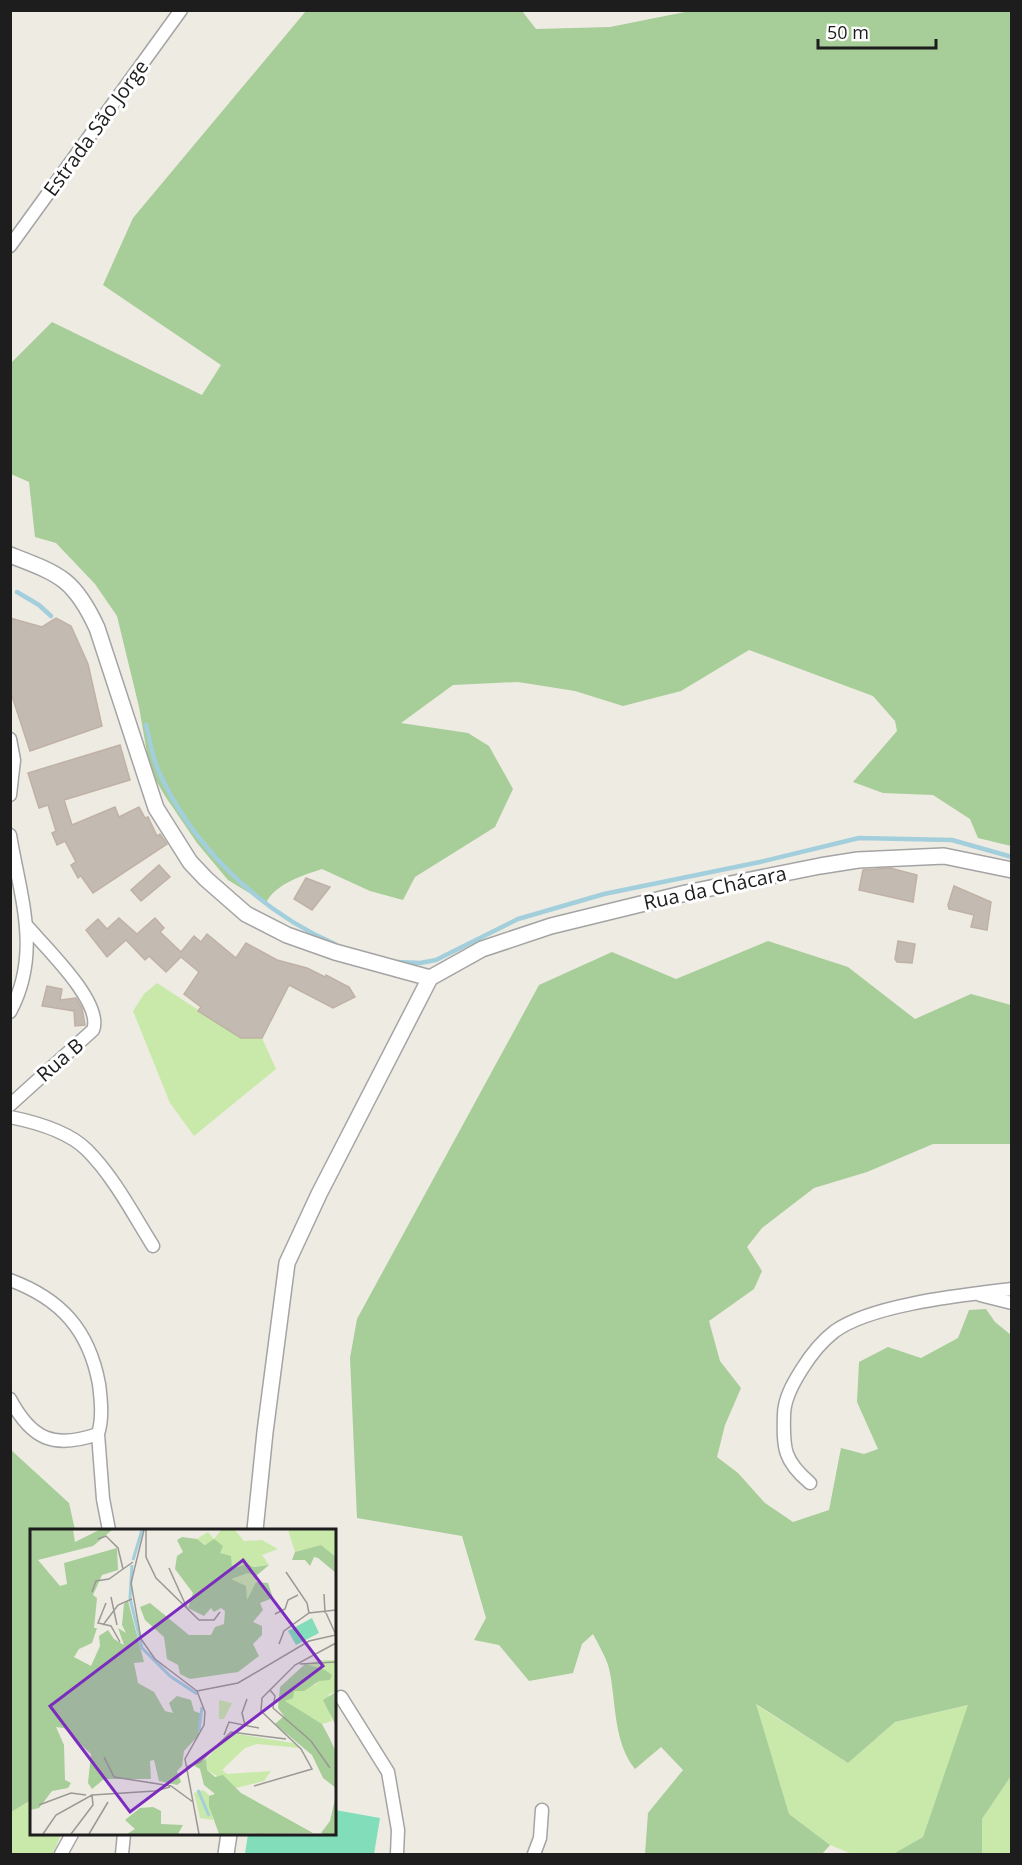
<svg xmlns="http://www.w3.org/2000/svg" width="1022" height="1865" font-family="'Open Sans',sans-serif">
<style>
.grass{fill:#c8e9a9}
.forest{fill:#a7cd98}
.pitch{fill:#81ddba}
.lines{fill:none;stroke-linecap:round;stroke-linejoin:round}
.stream{stroke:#a3cfdc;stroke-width:4.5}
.building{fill:#c3bab2;stroke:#c0b1a5;stroke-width:1.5}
.minor-casing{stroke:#a4a4a4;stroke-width:15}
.tertiary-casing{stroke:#a4a4a4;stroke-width:18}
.minor{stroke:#fff;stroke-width:12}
.tertiary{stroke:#fff;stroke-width:15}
.labels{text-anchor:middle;stroke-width:6;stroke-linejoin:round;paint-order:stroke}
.street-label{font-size:20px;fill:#1d1d1d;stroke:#fff}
.inset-river{fill:none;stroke:#a3cfdc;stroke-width:3}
.inset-road{fill:none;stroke:#9a9994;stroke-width:1.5}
.view{fill:#7b2cbf;fill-opacity:0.15;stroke:#7b2cbf;stroke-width:3}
.inset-edge{fill:none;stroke:#1d1d1d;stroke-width:3}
</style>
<rect width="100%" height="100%" fill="#eeebe3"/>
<path class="grass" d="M157,983L241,1038H262L276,1069L194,1136L170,1103L133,1011L144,994Z
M755,1704L848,1763L895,1722L969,1705L923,1837L893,1854H852L830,1845L789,1814Z
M1011,1776V1854H982V1819Z
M31,1800L32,1834H61L53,1854H11L10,1812Z"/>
<path class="forest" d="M695,10L1011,11V846L978,838L970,819L933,795L883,793L853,782L897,731L895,721L873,696L749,650L681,691L623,706L575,691L518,682L453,685L401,723L468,733L489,746L513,789L495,827L415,877L403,900L370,891L322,869C303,875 275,884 266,903L228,880L197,843L165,796L150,770L139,707L117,616L95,584L56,543L35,537L29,482L11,474L10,364L52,322L202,395L221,365L103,285L133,218L306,11H522L536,29L610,27Z
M768,941L848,967L915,1019L971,994L1011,1005V1144H933L867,1172L814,1188L762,1228L747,1247L762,1271L754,1289L709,1321L720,1361L741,1388L725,1425L717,1457L738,1473L765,1503L793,1522L829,1510L841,1448L864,1454L878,1449L857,1402L859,1362L888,1347L921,1358L958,1338L969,1310L986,1309L995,1322L1011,1335V1776L982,1819V1854H893L923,1837L968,1705L895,1722L848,1763L756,1704L789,1814L830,1845L822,1854H645L648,1813L683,1770L661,1747L635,1769C614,1743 616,1705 610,1673C608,1660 599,1646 593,1634L582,1644L573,1673L529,1681L499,1645L474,1640L486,1618L462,1536L357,1518L350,1358L357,1319L539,985L612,952L676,979Z
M11,1450L69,1503L75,1530H32L31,1800L11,1812Z"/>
<path class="pitch" d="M335,1810L380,1818L374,1854H245L248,1834H334Z"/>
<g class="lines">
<path class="stream" d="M17,592L39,605L51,616
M146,725C150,740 152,756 158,770C192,846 259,911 335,944
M397,962L420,963L436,960L518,919L604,894L760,862L859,838L952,840L1012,857"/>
</g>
<path class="building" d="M10,618L42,627L56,618L71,626L88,664L102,726L30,751L10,690Z
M120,745L130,780L64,800L72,825L115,807L119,817L139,807L145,818L148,817L157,836L160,834L167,844L93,893L81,876L78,878L71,865L76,862L65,841L57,845L52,833L56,831L48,805L39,808L28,773Z
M159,865L170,877L141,901L131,890Z
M890,868L917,875L913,902L859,890L863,870Z
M306,878L330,887L312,910L294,899Z
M954,886L991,902L987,930L971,927L974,915L949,909L948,905Z
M119,918L137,934L155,918L164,928L160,932L181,952L194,936L201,942L207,934L236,958L246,943L277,960L307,968L325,977L326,975L349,987L355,997L333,1008L289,985L262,1038H241L198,1011L201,1007L184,994L199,972L181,957L166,972L149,956L145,960L126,940L107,957L86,930L98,919L107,929Z
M898,941L915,944L912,963L897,962L895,959Z
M47,986L62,989L60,1000L76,998L82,1008L85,1025L75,1026L74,1011L42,1006Z"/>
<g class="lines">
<g class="minor-casing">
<path id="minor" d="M10,246L181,10
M10,739L14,760L10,795
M10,835C20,896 42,953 10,1012
M10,1105L93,1030C104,1003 44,946 26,925
M10,1117C35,1122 69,1132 87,1150C114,1177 133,1214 153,1246
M10,1280C61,1299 89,1330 99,1384C101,1400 103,1418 98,1434
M980,1295L1012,1303
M10,1399C32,1440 54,1449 98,1434L103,1499L109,1530
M810,1483C784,1461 783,1449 784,1415C784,1399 793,1383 802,1369C810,1356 822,1341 835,1331C873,1304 964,1295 1012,1289
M341,1697L388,1772L398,1830L397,1854
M61,1854L72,1834
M122,1854L124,1834
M534,1854L540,1838L542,1810"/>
</g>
<g class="tertiary-casing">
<path id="tertiary" d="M10,555C59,574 74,578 97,628L156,808L190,862L206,879L246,914L287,935L335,952L430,978
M430,978L482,949L551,926L686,893L820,866L858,860L944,856L1012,870
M255,1530L265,1432L287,1263L319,1194L430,978
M226,1854L229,1834"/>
</g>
<use href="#minor" class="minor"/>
<use href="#tertiary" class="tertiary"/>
</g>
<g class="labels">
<g class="street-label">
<text transform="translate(96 128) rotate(-54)" y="7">Estrada São Jorge</text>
<text transform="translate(715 888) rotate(-12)" y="7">Rua da Chácara</text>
<text transform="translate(60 1060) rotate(-41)" y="7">Rua B</text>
</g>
</g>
<g transform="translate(30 1529)">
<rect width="306" height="306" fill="#eeebe3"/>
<path d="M191,1H205L214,12L232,11L248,20L232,26L239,36L202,40L190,24L167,10L178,3L184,10ZM258,1H306V28L291,16L265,23ZM218,44L226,47V59L217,72L200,49ZM292,131H306V163L299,165L297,175L302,192L292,195L254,172L264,162L287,155L288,141L275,135ZM189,171L202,174L194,190H189ZM207,205L263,214L270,219L227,215L215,219L192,241L197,245L241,242L234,252L206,259L177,241L176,230L199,206ZM173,261L179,266L183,291L170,289L164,264Z" fill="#c8e9a9"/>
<path d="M0,1H43L45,13L69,1H82L63,17L8,31L30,57L37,55L34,34L87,19L88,41L72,46L63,66L67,69L64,99H67L62,114L49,120L44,128L61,137L70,117L69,107L78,101L84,110L94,116L88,99L96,104L92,96L94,75L98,72L114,133L104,134L108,154L124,163L135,182L143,184L139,174L147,167L161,171L164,182L172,185L168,207L154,222L152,237L147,242L151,253L147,256L129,252L124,231L120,232L121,250H74L62,260L58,254L61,225L34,199L26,198L34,216L35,251L41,254L38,259L22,262L9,279L0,281ZM152,8L167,10L175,16L184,10L193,17L190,24L201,27L202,40L217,35L223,38L239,36L226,47L218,44L201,50L216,57L217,71L226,53L238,54L243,69L230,74L233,81L223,93L232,97V106L223,115L229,127L208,143L160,150L150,145L148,136L137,130L134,108L115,91L110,78L120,74L159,106H181L185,98L194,95L195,82L191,79L184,83L181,79L174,87L158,79L163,64L145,40L147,27L153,23L147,11ZM291,16L306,28V44L288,29L284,28L280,37L275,31H262L265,23ZM275,135L295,141L302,146L300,151L289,152L274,162H264L263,169L255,172L292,195L299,208L306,223V259L293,249L282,226L245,195L254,187L248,179L250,158ZM306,163V197L293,171ZM176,230L177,241L185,248L193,246L211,264L283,304L189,305L179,277V267L185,265L174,256L170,240L163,236ZM306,266V305H293L291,304L300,292ZM123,278L131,282V295L153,296L148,305H97L105,300L95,291L110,279Z" fill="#a7cd98"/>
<path d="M282,89L289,104L266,116L258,102Z" fill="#81ddba"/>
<path class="inset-river" d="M103,31L112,1M102,36L100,69L112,119L140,147L167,165M169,202L172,178M168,261L179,287"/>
<path class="inset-road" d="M114,1L101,54L111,110L125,130L167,162M116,1V28L126,49L169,91H184L190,83M68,10L76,7L88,19L93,40L103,33M139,39L157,79M256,43L277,74L279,84M62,63L66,52L79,50L93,40M294,65L295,84M81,68L87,96M76,74L68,94L81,97L90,113M245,85L255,80L258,71L268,66M73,96L88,76L102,70M249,115L254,102L279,84L306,81M270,135L306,133M167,162L208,154L279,112L306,106L296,84M167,162L175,183L174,196L155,230L169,305M215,196L212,184L217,170M194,206L199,193L229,199M74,228L84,248L141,257L163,273M156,238L170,233L201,203L256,210M300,239L281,212L243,179L245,167L240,161L265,136L306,114M224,257L282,240L271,220L231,182L232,169L240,161M62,266L125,262L140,258M9,276L41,264L56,266M13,305L26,286L62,266L63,276L41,305M59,305L78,273"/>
<path class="view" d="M213,31L293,137L100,283L20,177Z"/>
<rect width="306" height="306" class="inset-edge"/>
</g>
<rect width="1022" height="1865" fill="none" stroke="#1d1d1d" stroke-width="24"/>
<path d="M818 39v9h118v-9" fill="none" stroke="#1d1d1d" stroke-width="3"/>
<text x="827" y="39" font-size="18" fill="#1d1d1d" stroke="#ffffff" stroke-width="4.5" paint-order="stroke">50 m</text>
</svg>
